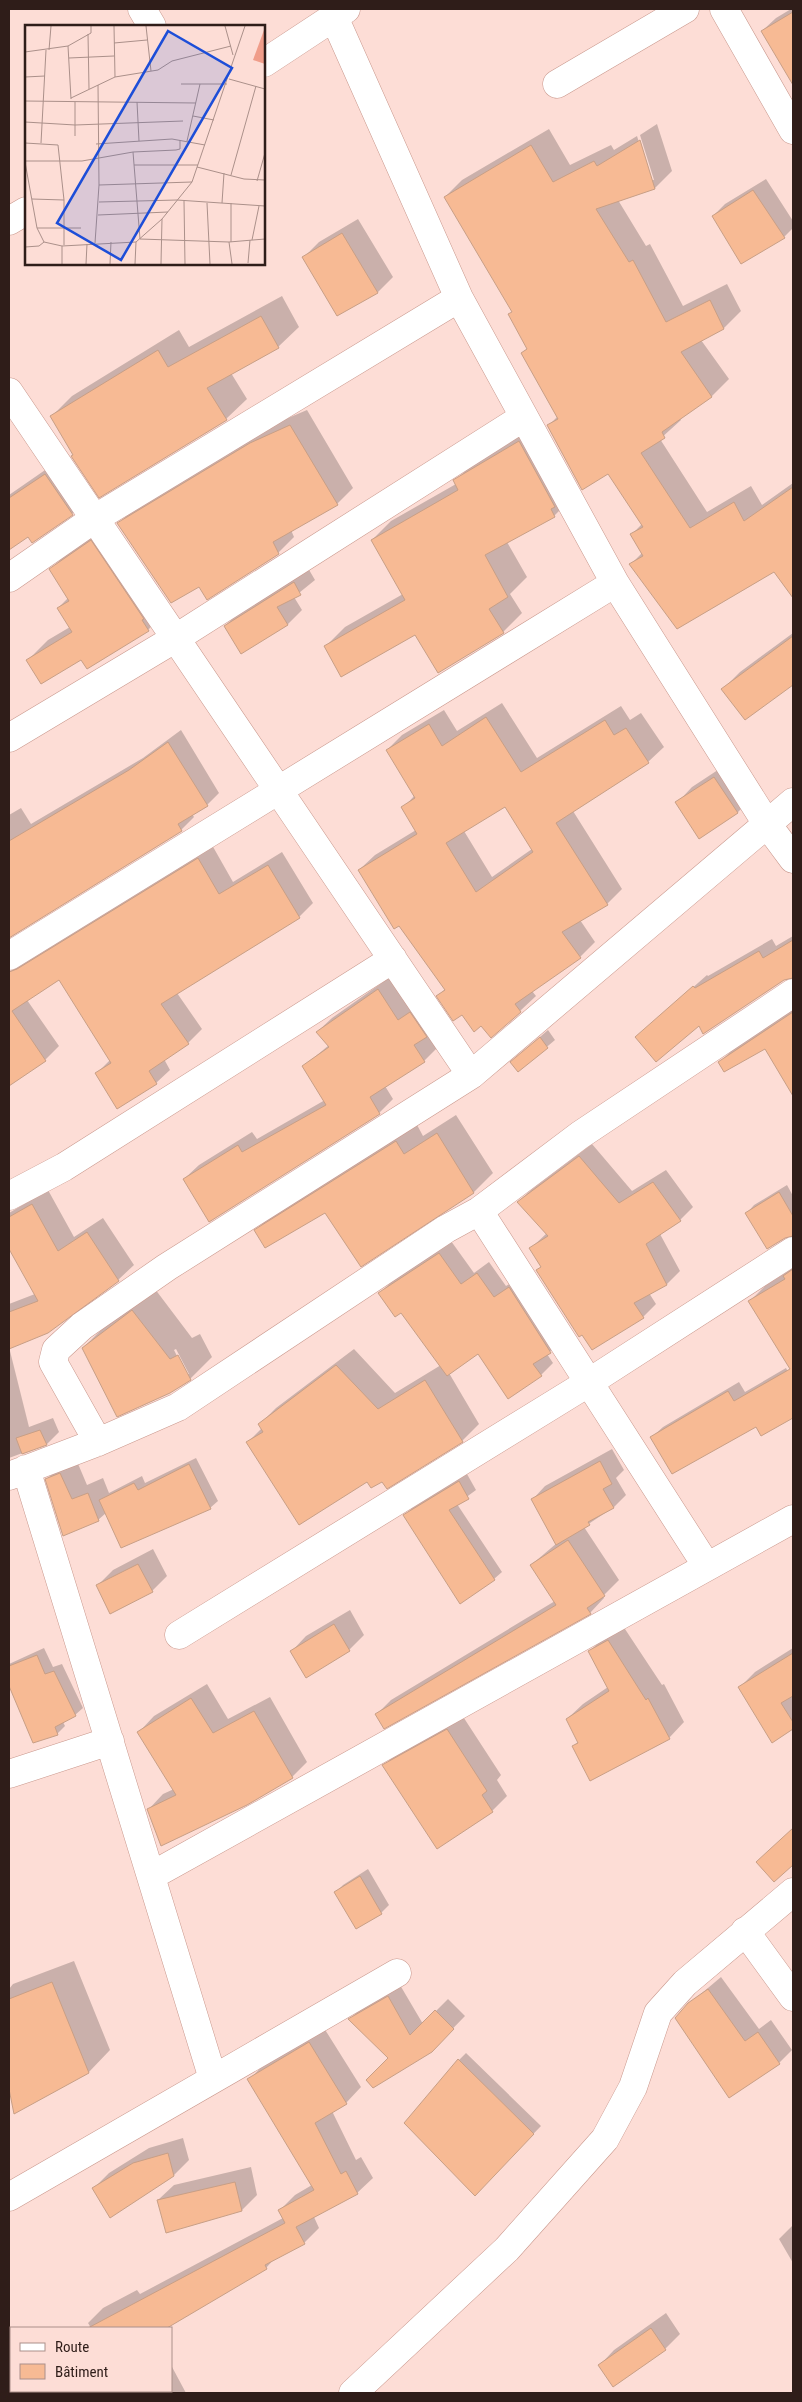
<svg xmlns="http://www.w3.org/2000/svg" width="802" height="2402" font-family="'Roboto Condensed',sans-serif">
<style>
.shadow{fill:#0003;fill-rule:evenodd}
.building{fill:#f7ba94;stroke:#c89f86;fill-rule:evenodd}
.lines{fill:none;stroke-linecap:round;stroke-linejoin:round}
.minor-casing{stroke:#c9988d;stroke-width:29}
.minor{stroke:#fff;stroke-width:28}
.inset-road{fill:none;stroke:#ab908a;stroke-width:1}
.view{fill:#1d4ed8;fill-opacity:0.15;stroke:#1d4ed8;stroke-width:2.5}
.inset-edge{fill:none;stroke:#2f1d19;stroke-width:2.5}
</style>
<rect width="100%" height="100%" fill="#fdddd6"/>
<path class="shadow" d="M791,9H793V50L779,58L762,31L776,18Z
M657,124L672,171L655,188L618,200L646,246L650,244L683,306L727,284L741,311L724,328L701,340L729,379L712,396L680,418L681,420L660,439L707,512L751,486L762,505L793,483V596L774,571L631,564L642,553L632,534L642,524L609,472L548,426L558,416L522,353L528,348L513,311L445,197L462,180L549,129L570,165L611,145L614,150L637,136L651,180H654L640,135Z
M766,179L793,221V228L784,237L713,216L725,204Z
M358,219L393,277L378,292L338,314L304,257L319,242Z
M282,296L299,327L278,347L231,373L247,399L226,419L74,454L51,417L72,396L179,330L189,347Z
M307,410L353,488L337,504L291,530L294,537L278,553L207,598L200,585L118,524L134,508L267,427Z
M539,423L573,497L554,516L507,542L527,577L510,594L522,613L503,632L416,633L326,646L345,627L403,594L372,540L391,521L456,484L455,481L474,462Z
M61,459L87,498L72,514L32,541L29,535L9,549V495Z
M111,521L168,609L148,630L82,658L28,660L48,640L70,627L58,608L68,598L50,570L71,549Z
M308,568L315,580L294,597L302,610L288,624L241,652L225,626L239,612Z
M793,633V683L745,719L723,689L740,672Z
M502,703L537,758L621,706L630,720L641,713L664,747L648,762L573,811L622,889L607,904L580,920L595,942L580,957L532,991L536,996L520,1011L482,1025L438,996L445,989L359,870L375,855L416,830L403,808L415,795L387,750L402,735L444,710L457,731ZM506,805L532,849L492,877L464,831Z
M181,730L219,793L207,805L192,814L194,817L181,830L9,936V815L21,808L31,824L143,758Z
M730,762L753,797L738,812L700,837L677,803L692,787Z
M212,845L233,882L282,852L313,903L299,917L177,993L202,1029L188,1043L164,1059L170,1070L156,1083L97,1073L110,1060L59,978L27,1000L59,1046L45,1060L9,1083V972Z
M793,936V977L784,979L699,1024L637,1037L707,975L708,976L772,939L776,946Z
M393,975L438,1047L424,1061L385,1086L393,1099L379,1113L184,1179L199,1165L252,1132L257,1139L325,1100L303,1067L329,1045L317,1032L332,1018Z
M793,1009V1094L765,1048L720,1062L733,1049Z
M548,1030L555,1040L518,1071L519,1055Z
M456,1115L493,1173L474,1192L361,1265L325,1212L256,1230L275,1211L416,1123L423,1136Z
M592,1144L632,1191L666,1170L693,1207L680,1220L660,1234L680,1271L667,1284L649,1293L656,1304L643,1317L537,1271L542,1266L531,1248L547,1233L518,1202L531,1190Z
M787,1185L793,1196V1234L747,1213L754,1205Z
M48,1190L74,1237L103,1218L134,1265L118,1280L9,1347L29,1427L53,1418L59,1432L47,1444L9,1458V1304L35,1294L9,1247V1213Z
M451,1241L474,1273L489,1262L506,1286L522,1276L563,1340L547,1354L553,1363L541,1375L478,1352L449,1373L479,1424L462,1441L387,1487L383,1480L367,1481L248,1442L262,1428L259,1425L276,1408L354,1349L395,1393L441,1365L402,1311L380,1293L392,1281Z
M793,1268V1372L750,1301L765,1286Z
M155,1289L192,1338L200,1334L212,1357L190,1379L83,1348L105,1326ZM176,1349L189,1374H186L174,1350Z
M786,1368L793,1382V1416L761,1434L756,1425L652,1437L663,1427L739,1382L745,1392Z
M612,1449L624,1470L616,1478L626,1495L614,1507L584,1527L619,1580L603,1596L604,1598L590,1613L377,1714L391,1700L555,1601L531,1565L557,1543L533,1499L545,1486Z
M196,1458L218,1501L210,1508L106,1513L98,1520L47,1479L62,1464L76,1459L87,1485L103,1478L109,1493L142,1476L145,1483Z
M467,1474L476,1490L457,1504L502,1572L494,1579L405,1515L412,1508Z
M153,1549L167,1576L152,1591L98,1585L113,1570Z
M350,1610L364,1635L349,1650L291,1652L306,1636Z
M623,1626L662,1685L664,1684L684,1722L669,1738L573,1746L579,1741L567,1719L583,1704L608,1687L590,1651L605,1636Z
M44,1648L53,1667L62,1664L83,1708L75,1715L63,1722L65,1726L57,1734L34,1741L9,1683V1664Z
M793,1648V1728L772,1741L740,1687L755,1672Z
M207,1684L228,1719L270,1697L307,1762L292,1777L148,1810L163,1794L174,1789L139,1732L154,1716Z
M462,1715L501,1775L497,1780L507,1796L492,1811L384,1766L399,1750Z
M368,1869L389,1905L381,1913L336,1892L343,1885Z
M74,1961L110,2050L89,2072L15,2112L9,2083V1989L13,1984Z
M721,1977L759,2029L771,2020L792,2050L779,2063L730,2097L689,2004Z
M400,1985L423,2024L448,1999L465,2016L431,2051L390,2058L350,2019L362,2007Z
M324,2028L361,2087L346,2103L332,2111L356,2160L361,2157L373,2178L357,2193L314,2217L319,2228L304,2243L275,2258L266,2268L165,2328H91L88,2323L103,2308L137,2290L140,2294L283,2218L279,2211L295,2195L312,2185L249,2080L264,2064Z
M466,2053L541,2126L475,2194L459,2060Z
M183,2138L189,2160L174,2175L94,2188L109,2173L149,2148Z
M251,2167L257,2195L242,2210L158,2200L174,2185Z
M793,2225V2263L779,2239Z
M666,2313L680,2334L665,2349L614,2385L599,2366L614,2350Z
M171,2365L186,2393H65L64,2391H171Z"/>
<path class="building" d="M793,12V85L761,31Z
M640,140L655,189L596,209L629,262L633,260L666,322L710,300L724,329L681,352L712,397L662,432L665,438L641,453L690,528L734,502L744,521L793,487V598L774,572L677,629L629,564L643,556L630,534L643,527L608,474L582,490L547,425L558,419L521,353L527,349L508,314L512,312L444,197L531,145L553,182L594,161L597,166Z
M753,190L785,238L741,264L712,216Z
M342,233L378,293L337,316L302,257Z
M261,316L279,348L207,388L227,420L99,498L71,456L73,455L50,416L158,350L168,367Z
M290,425L338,505L273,542L279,554L207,600L199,587L171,603L117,523L250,443Z
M519,441L555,507L551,509L555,517L485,555L508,597L489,609L504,633L438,673L415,635L341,677L324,646L405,600L371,540L458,490L453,480Z
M45,474L73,515L32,543L28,537L9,550V498Z
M91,540L144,619L142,620L149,631L87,669L81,660L41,684L26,660L72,632L57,608L69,601L49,569Z
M294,582L301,595L277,607L288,625L241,654L224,626Z
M793,636V685L745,720L721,689Z
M486,717L521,772L605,720L614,735L626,728L649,763L556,823L608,905L562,932L581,958L515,1004L521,1012L491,1038L481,1026L474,1032L462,1015L453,1021L436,996L445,990L399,926L394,929L358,870L417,834L401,807L415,798L386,750L429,724L442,746ZM505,807L533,852L476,892L446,843Z
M168,742L208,806L178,824L182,831L9,938V841L129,770Z
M714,777L738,813L699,839L675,802Z
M198,858L219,894L268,865L300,918L161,1004L189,1044L149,1071L157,1084L117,1109L95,1073L111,1063L59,980L12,1011L46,1061L9,1086V972L17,969Z
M793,940V978L784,980L703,1034L699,1026L656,1062L635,1037L693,986L695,988L759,951L763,958Z
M378,989L398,1020L410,1012L427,1037L414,1045L425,1062L370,1097L380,1114L209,1222L183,1179L238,1145L242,1152L326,1105L302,1066L329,1047L316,1032Z
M793,1012V1096L765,1049L724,1072L718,1062Z
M540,1037L548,1048L518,1072L510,1062Z
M437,1133L474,1193L361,1267L325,1213L265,1248L254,1230L396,1141L404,1154Z
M579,1156L619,1203L653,1182L681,1221L646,1244L667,1285L634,1303L644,1318L592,1350L582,1335L579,1337L536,1270L541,1267L529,1248L548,1236L517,1202Z
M779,1192L793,1216V1236L785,1238L767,1249L745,1213Z
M32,1204L58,1251L87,1232L119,1281L48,1333L9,1349V1312L38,1301L9,1249V1217Z
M439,1253L461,1284L477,1273L494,1297L509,1287L551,1353L533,1364L542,1376L508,1399L478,1354L447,1376L401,1313L395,1317L378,1293Z
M793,1269V1418L761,1436L756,1427L672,1474L650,1437L728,1391L734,1401L790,1369L748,1301L785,1279L783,1276Z
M132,1310L170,1359L178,1355L191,1380L170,1393L117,1417L82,1348Z
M336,1365L378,1409L425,1380L463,1442L387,1489L382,1482L371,1488L367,1482L299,1525L246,1442L263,1432L258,1424Z
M40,1430L47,1445L22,1454L16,1438Z
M600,1461L612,1484L603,1489L614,1508L588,1522L590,1525L556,1545L531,1499Z
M189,1464L211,1509L121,1548L99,1500L134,1483L138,1490Z
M60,1473L72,1499L88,1493L99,1521L63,1536L45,1479Z
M459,1481L469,1499L449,1510L495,1580L460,1604L403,1515Z
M568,1540L605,1596L587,1608L591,1614L384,1729L375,1714L556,1605L530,1565Z
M138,1564L153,1592L110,1614L96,1585Z
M334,1624L350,1651L306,1678L290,1651Z
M608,1640L646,1700L648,1698L670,1739L590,1781L572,1746L578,1743L566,1719L609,1691L588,1651Z
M793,1653V1696L781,1703L793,1722V1729L772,1743L738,1687Z
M37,1655L45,1674L54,1671L76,1716L55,1727L58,1735L33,1743L9,1686V1666Z
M191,1698L213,1733L254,1711L293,1778L247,1805L161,1846L147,1809L176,1795L137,1732Z
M447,1729L487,1791L482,1795L493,1812L437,1849L382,1765Z
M793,1828V1865L774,1882L756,1862Z
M360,1876L382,1914L356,1929L334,1892Z
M52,1982L89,2073L14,2114L9,2089V1999Z
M708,1989L745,2041L758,2032L780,2064L729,2098L675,2018L688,2003Z
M388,1996L410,2035L435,2010L454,2029L432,2052L373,2088L366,2080L388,2058L348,2019Z
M309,2042L347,2104L315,2123L341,2174L346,2171L358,2194L296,2227L305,2244L265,2265L267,2269L167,2328H88L285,2223L278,2210L314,2190L247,2079Z
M458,2059L534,2134L475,2196L404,2123Z
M168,2153L174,2176L110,2218L92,2188L133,2163Z
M235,2182L242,2211L166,2233L157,2200Z
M651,2328L666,2350L613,2387L598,2365Z"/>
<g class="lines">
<g class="minor-casing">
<path id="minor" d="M142,9L152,26
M724,9L793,130
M334,17L459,298L615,583L767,824L793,859
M264,63L346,9
M557,84L685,9
M9,221L26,211
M9,392L471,1075
M9,578L94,519L459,298
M9,738L176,638L524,417
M9,956L615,583
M9,1196L64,1167L393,959
M479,1211L706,1565
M98,1442L53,1362L56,1350L82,1326L167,1267L471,1075L793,802
M26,1469L213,2079
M9,1476L98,1442L178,1407L446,1229L479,1211L580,1135L793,993
M179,1635L588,1383L793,1251
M9,1774L110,1741
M151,1876L793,1519
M745,1931L793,1997
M9,2197L397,1973
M9,2390L10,2393
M353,2393L507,2249L605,2139L633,2087L658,2013L685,1983L793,1892"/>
</g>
<use href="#minor" class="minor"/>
</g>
<g transform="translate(25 25)">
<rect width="240" height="240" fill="#fdddd6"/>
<path d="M239,5L240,6V39L228,35Z" fill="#f09d8a"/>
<path class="inset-road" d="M89,1L90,52M121,1L126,46M200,1L208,30M63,9L64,64M89,18L122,15M43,21L46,74M24,25L26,1M0,27L43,21L66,8V1M44,33L89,31M0,52L20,51M204,54L240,64M156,59H202M46,73L90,52L133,45L147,36L206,21M0,76L171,78M50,77V111M112,77L114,116M168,91L189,95M0,97L50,100L158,96M162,116L175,59M0,118L33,120L39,175V220M16,118L21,25M71,119L147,114L180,120M108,127L115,214L204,217L240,214M0,136H57L108,127L151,125L155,124V115M0,137L12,203L19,217L37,221L111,217M109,140H173M172,142L219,154L240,155M206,150L231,61M232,156L240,128M74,160L167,157M7,174L39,175M159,176L160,239M74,177L152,175L240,181M182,178L185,239M197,178L199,148M73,190L143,187M12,203H56M227,215L234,181M204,217L207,239M206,217V178M70,218L74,160L73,60M0,222L14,221L19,217M223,238L225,215M37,239V221M61,239L62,219M85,239L86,217M110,239L111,217L137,194L167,157L220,1M136,239L137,194"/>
<path class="view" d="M143,6L207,43L96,235L32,198Z"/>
<rect width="240" height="240" class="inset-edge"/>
</g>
<rect width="802" height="2402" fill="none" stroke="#2f1d19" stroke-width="20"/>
<rect x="10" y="2327" width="162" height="65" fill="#fdddd6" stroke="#ab908a"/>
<rect x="20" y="2343" width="25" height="8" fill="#ffffff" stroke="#ab908a"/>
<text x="55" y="2352" font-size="15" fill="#2f1d19">Route</text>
<rect x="20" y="2364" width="25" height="15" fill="#f7ba94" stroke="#ab908a"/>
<text x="55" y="2377" font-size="15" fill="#2f1d19">Bâtiment</text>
</svg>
